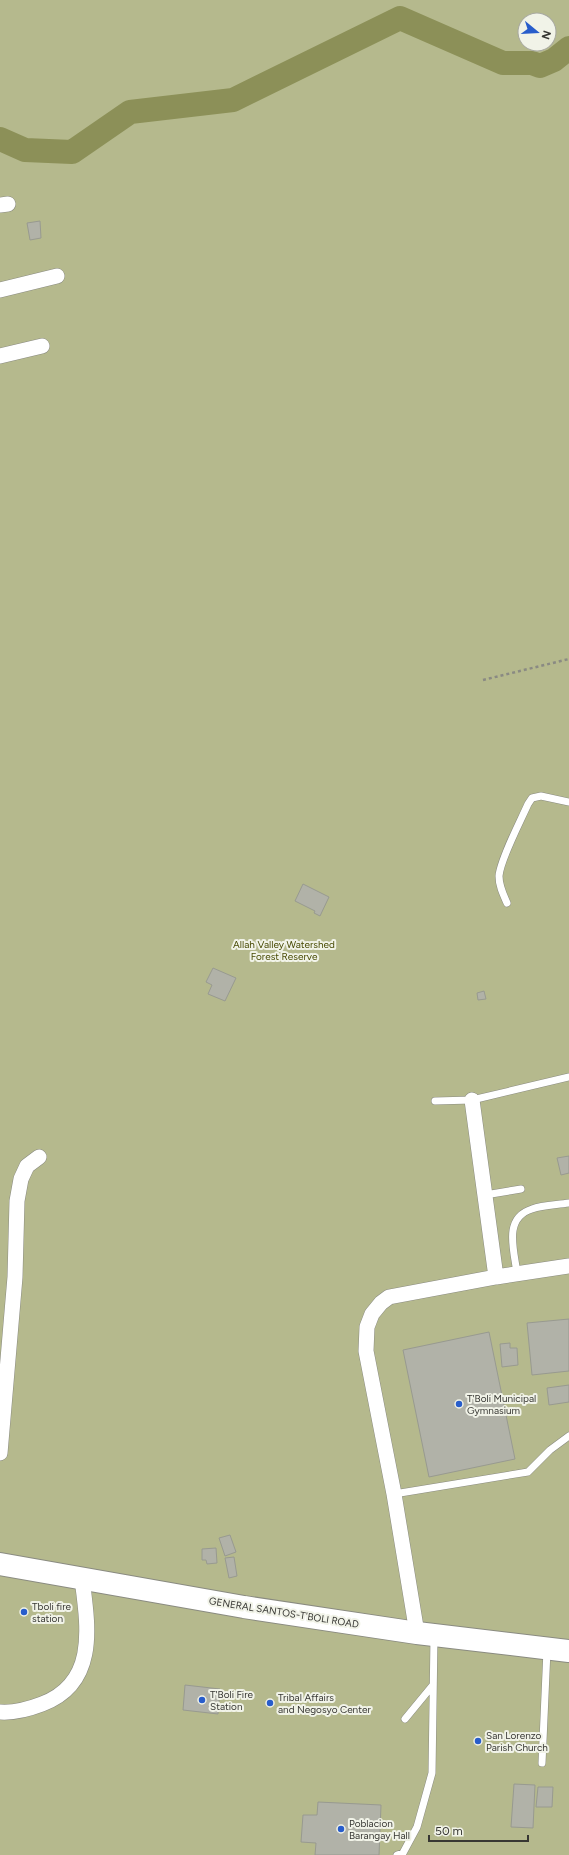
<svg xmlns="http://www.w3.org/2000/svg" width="569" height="1855" font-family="Figtree,sans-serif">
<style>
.green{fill:#b5b98d;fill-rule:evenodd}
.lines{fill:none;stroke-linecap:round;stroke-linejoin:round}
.river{stroke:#8c9058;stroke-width:24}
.building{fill:#b1b2a8;stroke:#989a90}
.lane-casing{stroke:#8a8b81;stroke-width:8}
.street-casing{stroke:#8a8b81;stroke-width:16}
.primary-casing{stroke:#8a8b81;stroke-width:24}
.path{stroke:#8a8a83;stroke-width:2.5;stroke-dasharray:3 3;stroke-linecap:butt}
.lane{stroke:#fff;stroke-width:7}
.street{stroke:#fff;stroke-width:15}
.primary{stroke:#fff;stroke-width:22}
.poi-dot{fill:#285dcb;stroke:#f1f3e8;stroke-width:1.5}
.labels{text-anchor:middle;stroke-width:4;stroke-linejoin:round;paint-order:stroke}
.park-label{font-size:10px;fill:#484b04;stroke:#f1f3e8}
.poi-label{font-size:10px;fill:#373733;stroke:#f1f3e8;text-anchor:start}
.street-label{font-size:10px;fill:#373733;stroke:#f1f3e8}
</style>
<rect width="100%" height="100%" fill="#e4e5db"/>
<path class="green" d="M0,0H569V1855H0ZM525,20H549V44H525Z"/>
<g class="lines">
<path class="river" d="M0,139L25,150L72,152L130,112L233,100L400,18L503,63H532L540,66L554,60L569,48"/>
</g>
<path class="building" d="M40,221L41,238L30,240L27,223Z
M303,884L329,897L320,916L314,913L315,911L295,901Z
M213,968L236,978L225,1001L208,994L212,985L206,982Z
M484,991L486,999L478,1000L477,993Z
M569,1156V1173L561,1175L557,1158Z
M569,1319V1371L532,1375L527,1323Z
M489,1332L515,1459L429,1477L403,1350Z
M510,1343V1348H517L518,1365L502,1367L500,1344Z
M569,1385V1402L549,1405L547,1388Z
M230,1535L236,1552L225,1556L219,1538Z
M216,1548L217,1563L207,1564L206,1560H202V1549Z
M234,1557L237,1576L229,1578L225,1558Z
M185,1685L220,1689L218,1714L183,1710Z
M514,1784L535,1785L533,1828L511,1827Z
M538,1787H553L552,1807H536Z
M318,1802L381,1805L379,1855H315L316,1843L301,1842L303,1815H317Z"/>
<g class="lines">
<g class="lane-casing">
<path id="lane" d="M507,903C503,894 499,886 499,876C500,860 521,820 528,804L532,798L541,796L569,802
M435,1101L472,1100L569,1077
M485,1195L521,1189
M517,1273C514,1250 503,1218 532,1209C543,1205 557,1205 569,1203
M394,1494L528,1472L550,1450L569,1436
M405,1719L433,1685
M542,1763L547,1650
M397,1855L403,1853L417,1827L432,1773L434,1637"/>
</g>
<g class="street-casing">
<path id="street" d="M0,205L8,204
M0,290L57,276
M0,356L42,346
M472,1100L496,1277
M0,1453L15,1277L17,1201L21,1179L27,1166L39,1157
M417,1633L394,1494L366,1351L367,1327L372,1314L381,1303L389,1297L496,1277L569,1266
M0,1712C14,1713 29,1709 42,1704C98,1683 88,1626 82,1579"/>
</g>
<g class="primary-casing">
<path id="primary" d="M0,1564L244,1607L417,1633L569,1651"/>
</g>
<path class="path" d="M483,680L569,659"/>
<use href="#lane" class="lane"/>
<use href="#street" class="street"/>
<use href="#primary" class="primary"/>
</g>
<g class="poi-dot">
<circle cx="459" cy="1404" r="4"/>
<circle cx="24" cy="1612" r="4"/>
<circle cx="202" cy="1700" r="4"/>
<circle cx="270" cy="1703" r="4"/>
<circle cx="478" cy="1741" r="4"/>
<circle cx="341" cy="1829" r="4"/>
</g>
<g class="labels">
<g class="park-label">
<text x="284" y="948">Allah Valley Watershed<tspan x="284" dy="12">Forest Reserve</tspan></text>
</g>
<g class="poi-label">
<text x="467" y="1402">T'Boli Municipal<tspan x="467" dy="12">Gymnasium</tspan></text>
<text x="32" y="1610">Tboli fire<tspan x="32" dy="12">station</tspan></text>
<text x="210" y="1698">T'Boli Fire<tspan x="210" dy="12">Station</tspan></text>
<text x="278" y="1701">Tribal Affairs<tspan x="278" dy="12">and Negosyo Center</tspan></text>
<text x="486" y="1739">San Lorenzo<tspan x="486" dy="12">Parish Church</tspan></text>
<text x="349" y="1827">Poblacion<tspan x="349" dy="12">Barangay Hall</tspan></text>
</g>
<g class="street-label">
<text transform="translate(284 1612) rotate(9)" y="4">GENERAL SANTOS-T'BOLI ROAD</text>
</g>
</g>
<g transform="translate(537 32) rotate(108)"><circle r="19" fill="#f1f3e8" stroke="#a7a8a0"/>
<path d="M0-3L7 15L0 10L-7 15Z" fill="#285dcb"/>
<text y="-6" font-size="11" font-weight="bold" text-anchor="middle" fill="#373733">N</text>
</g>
<path d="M429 1835v6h99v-6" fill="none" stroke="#373733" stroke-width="2"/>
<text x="435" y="1835" font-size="12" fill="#373733" stroke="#f1f3e8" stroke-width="3" paint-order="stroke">50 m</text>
</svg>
